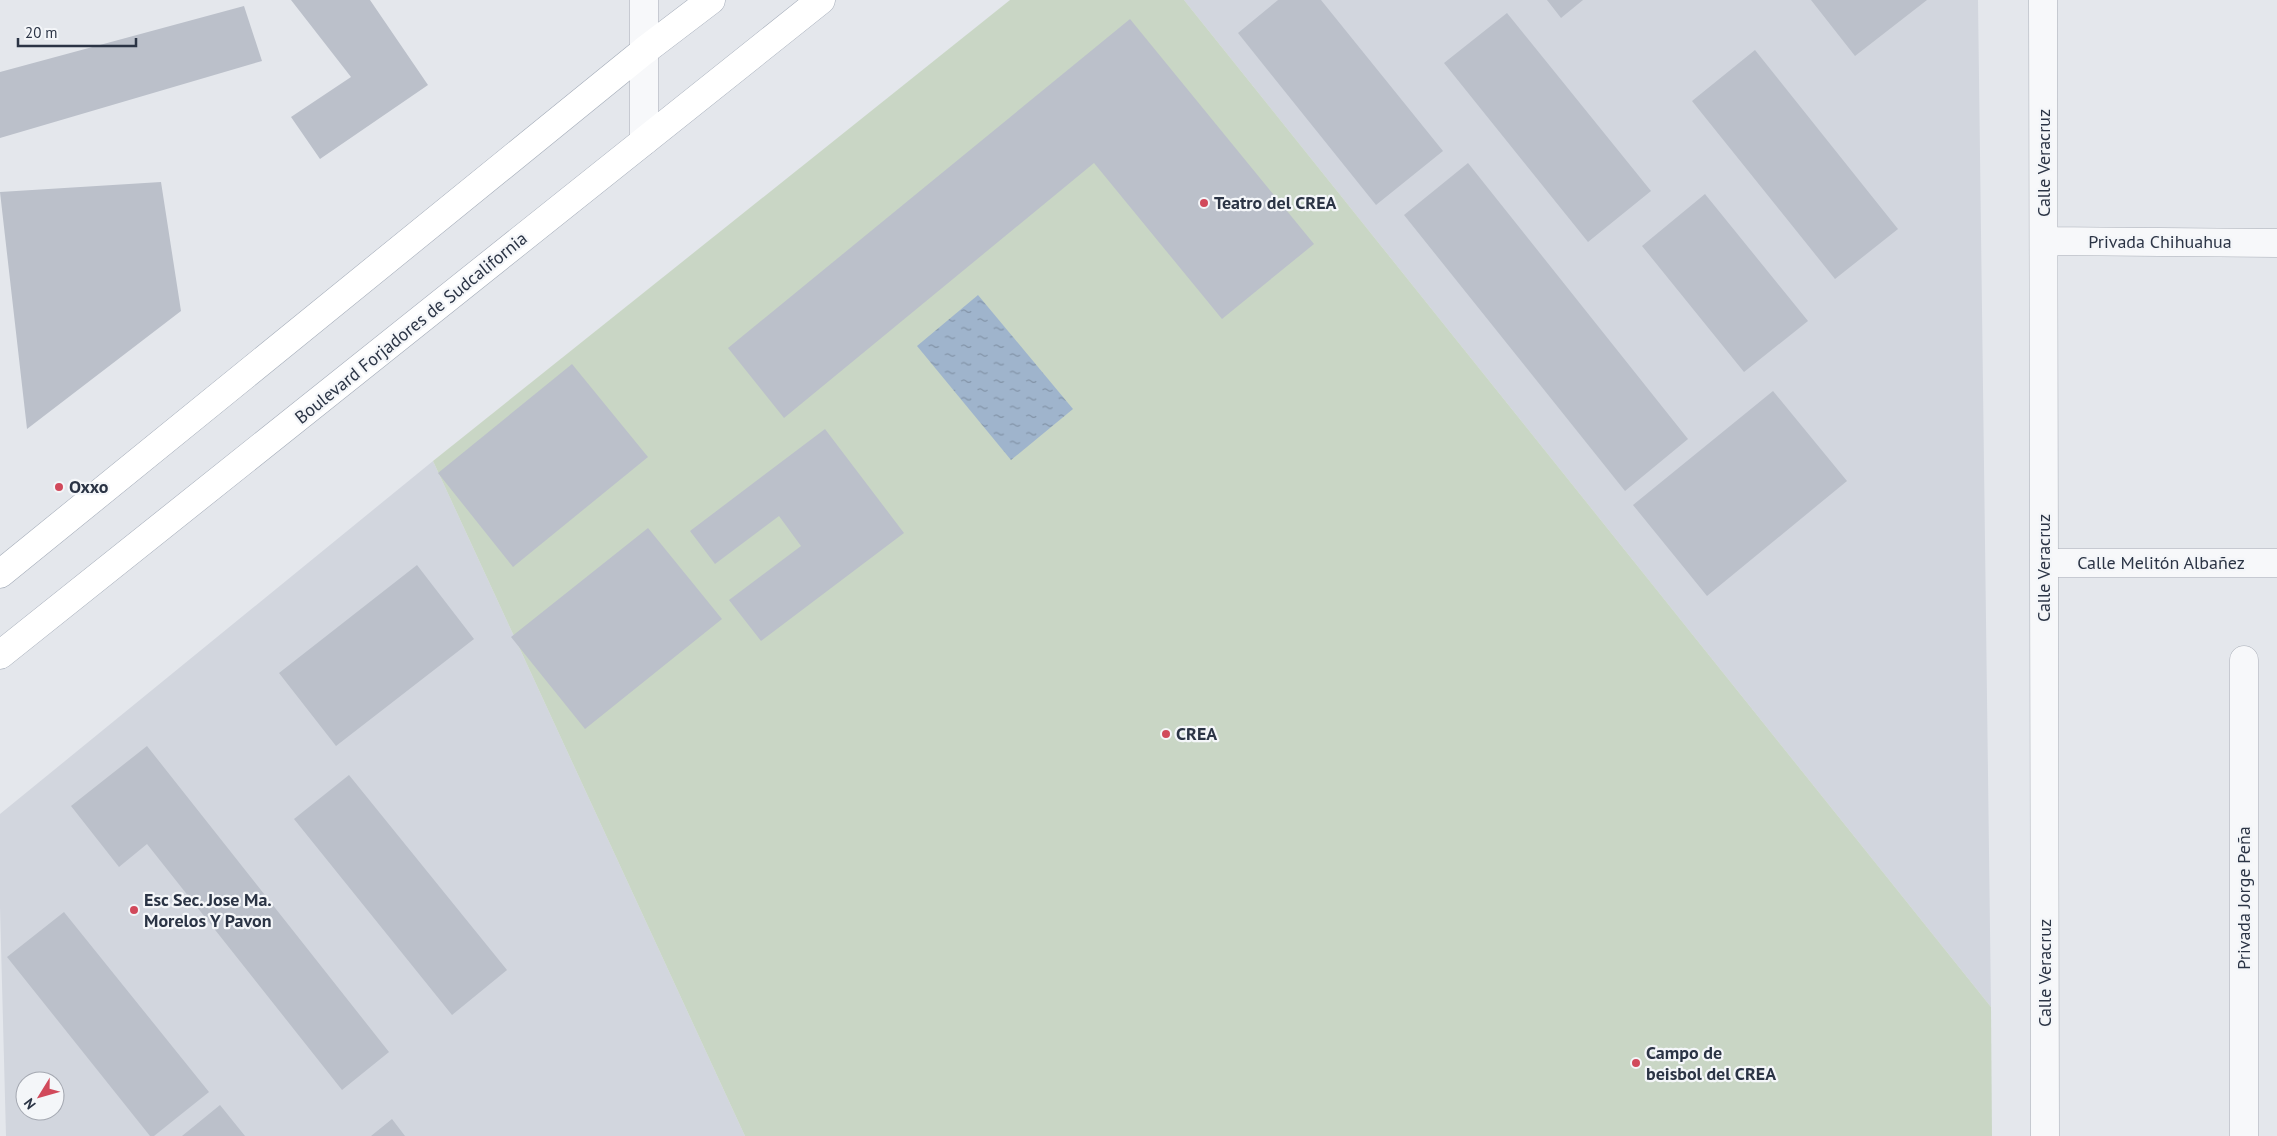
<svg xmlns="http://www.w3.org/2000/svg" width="2277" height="1136" font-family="'PT Sans',sans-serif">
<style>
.built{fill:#d2d6de;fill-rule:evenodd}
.green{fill:#c9d6c5}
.water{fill:url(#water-ripples)}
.building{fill:#bbc0ca}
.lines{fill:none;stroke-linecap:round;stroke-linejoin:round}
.minor-casing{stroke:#a9aeb7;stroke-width:29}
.primary-casing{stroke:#a3abb8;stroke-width:29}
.minor{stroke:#f7f8fa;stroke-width:28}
.primary{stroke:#fff;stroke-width:28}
.poi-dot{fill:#d1495b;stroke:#f4f6f9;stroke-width:2}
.labels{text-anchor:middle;stroke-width:4.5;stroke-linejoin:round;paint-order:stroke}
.street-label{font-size:18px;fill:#2b3445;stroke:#f4f6f9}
.poi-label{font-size:18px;font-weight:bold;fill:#2b3445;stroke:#f4f6f9;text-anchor:start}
</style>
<defs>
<pattern id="water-ripples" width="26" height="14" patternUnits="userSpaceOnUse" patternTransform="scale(1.25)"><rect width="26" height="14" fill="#9fb4cc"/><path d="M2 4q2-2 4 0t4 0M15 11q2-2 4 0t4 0" fill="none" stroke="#8293a7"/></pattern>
</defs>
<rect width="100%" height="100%" fill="#e4e7ec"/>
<path class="built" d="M1184,0H1978L1991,1007Z
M433,461L745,1136H6L0,907V814ZM25,1081H55V1111H25Z"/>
<path class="green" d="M1010,0H1184L1991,1007L1992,1136H745L433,461Z"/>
<path class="water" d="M978,295L1073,409L1011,460L917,346Z"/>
<path class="building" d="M291,0H370L428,85L320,159L291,117L351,77Z
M1278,0H1321L1443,151L1376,205L1238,33Z
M1547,0H1583L1561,18Z
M1811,0H1927L1855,56Z
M244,6L262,61L0,138V72Z
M1507,13L1651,191L1588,242L1444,63Z
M1130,19L1314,244L1222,319L1094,163L784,418L728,348Z
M1755,50L1898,229L1835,279L1692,101Z
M1468,163L1688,439L1625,491L1404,215Z
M161,182L181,311L27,429L0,192Z
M1705,194L1808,321L1744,372L1642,246Z
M572,364L648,457L513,567L438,473Z
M1773,391L1847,481L1707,596L1633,505Z
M825,429L904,533L761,641L729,600L801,546L779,516L715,564L690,531Z
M648,528L722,619L585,729L511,637Z
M417,565L474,639L336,746L279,673Z
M147,746L389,1052L342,1090L147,844L119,867L71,806Z
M349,775L507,970L452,1015L294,819Z
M64,912L209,1092L154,1136H150L7,957Z
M220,1105L245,1136H182Z
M392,1119L405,1136H371Z"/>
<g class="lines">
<g class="minor-casing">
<path id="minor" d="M644,0V141
M2043,0L2045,1136
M2044,241L2277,243
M2044,563H2277
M2244,1136V660"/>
</g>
<g class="primary-casing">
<path id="primary" d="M0,574L644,51L711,0
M0,655L821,0"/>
</g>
<use href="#minor" class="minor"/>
<use href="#primary" class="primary"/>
</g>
<g class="poi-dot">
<circle cx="1204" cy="203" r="5"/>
<circle cx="59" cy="487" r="5"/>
<circle cx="1166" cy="734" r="5"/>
<circle cx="134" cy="910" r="5"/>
<circle cx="1636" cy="1063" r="5"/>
</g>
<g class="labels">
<g class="street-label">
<text transform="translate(2044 163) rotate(-90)" y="6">Calle Veracruz</text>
<text x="2160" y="248">Privada Chihuahua</text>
<text transform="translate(411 328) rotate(-39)" y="6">Boulevard Forjadores de Sudcalifornia</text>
<text x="2161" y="569">Calle Melitón Albañez</text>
<text transform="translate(2044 568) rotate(-90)" y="6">Calle Veracruz</text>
<text transform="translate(2244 898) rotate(-90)" y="6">Privada Jorge Peña</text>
<text transform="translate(2045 973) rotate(-90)" y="6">Calle Veracruz</text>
</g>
<g class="poi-label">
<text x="1214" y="209">Teatro del CREA</text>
<text x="69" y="493">Oxxo</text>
<text x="1176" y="740">CREA</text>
<text x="144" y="906">Esc Sec. Jose Ma.<tspan x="144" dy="21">Morelos Y Pavon</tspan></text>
<text x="1646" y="1059">Campo de<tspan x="1646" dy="21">beisbol del CREA</tspan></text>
</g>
</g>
<g transform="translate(40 1096) rotate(233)"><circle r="24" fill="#f4f6f9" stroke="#a4a8b1"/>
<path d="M0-4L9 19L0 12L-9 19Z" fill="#d1495b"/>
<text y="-8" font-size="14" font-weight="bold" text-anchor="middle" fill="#2b3445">N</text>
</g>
<path d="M18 38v8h118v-8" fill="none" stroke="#2b3445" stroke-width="2.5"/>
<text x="25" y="38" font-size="15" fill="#2b3445" stroke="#f4f6f9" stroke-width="4" paint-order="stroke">20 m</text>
</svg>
